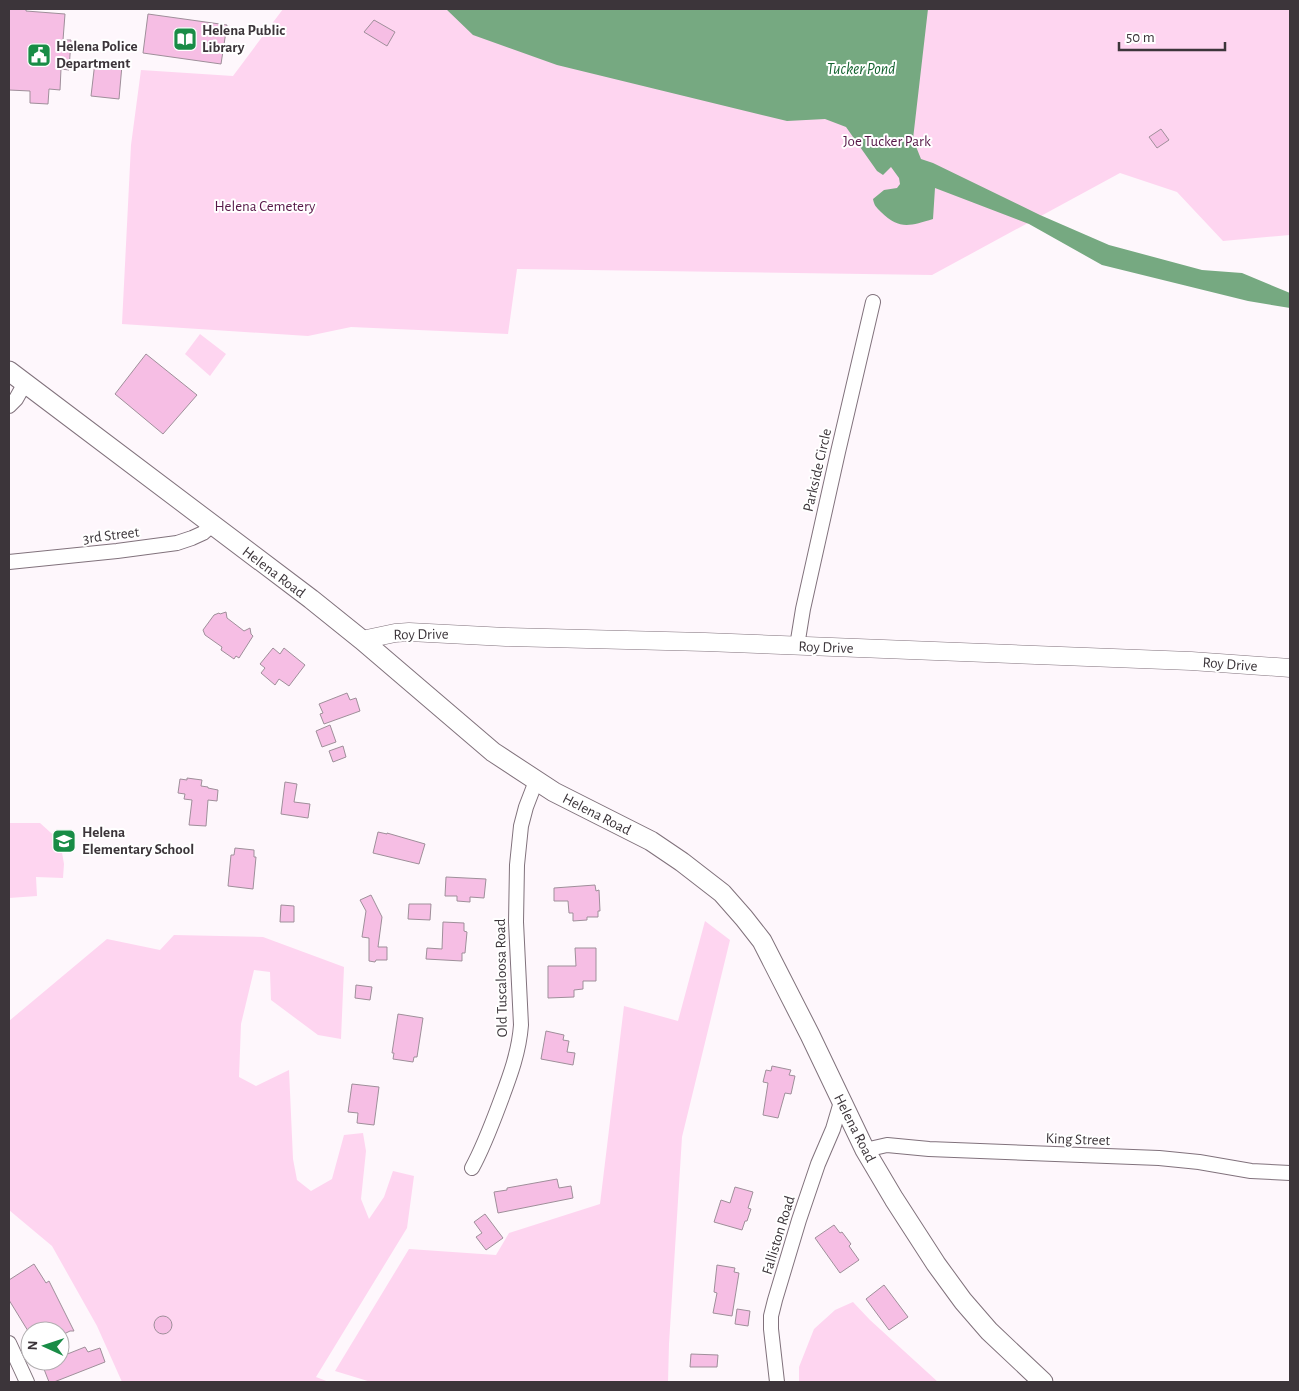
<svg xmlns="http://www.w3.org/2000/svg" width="1299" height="1391" font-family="'Alegreya Sans',sans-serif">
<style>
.green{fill:#fed5f0}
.water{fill:#76a981}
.building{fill:#f6bee4;stroke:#9f8f9a}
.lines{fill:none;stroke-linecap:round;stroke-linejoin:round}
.minor-casing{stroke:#81727c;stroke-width:16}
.tertiary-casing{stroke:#81727c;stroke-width:19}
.secondary-casing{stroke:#81727c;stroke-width:21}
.minor{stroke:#fff;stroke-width:14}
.tertiary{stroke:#fff;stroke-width:18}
.secondary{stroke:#fff;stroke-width:19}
.labels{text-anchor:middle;stroke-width:4;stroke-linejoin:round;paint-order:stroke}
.poi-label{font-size:15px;font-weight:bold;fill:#3c353a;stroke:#fff;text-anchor:start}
.park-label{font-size:15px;fill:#571848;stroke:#fff}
.street-label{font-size:15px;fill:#3c353a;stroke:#fff}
.water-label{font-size:16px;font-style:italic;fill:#156431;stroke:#fff}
</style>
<rect width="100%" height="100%" fill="#fef7fc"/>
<path class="green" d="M283,9H1290V235L1223,241L1177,192L1120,173L932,275L517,269L508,334L351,327L308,336L122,324L131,145L141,70L233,76Z
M200,334L226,354L210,376L185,354Z
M9,823H40L60,841L64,864L63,878L36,877L37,896L9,898Z
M705,921L730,940L682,1137L669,1344L668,1382H371L335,1371L409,1249L496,1255L509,1233L600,1204L624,1006L678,1021Z
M174,935L263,937L344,967L341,1039L318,1035L271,1000L270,972L254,970L241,1024L239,1077L256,1086L289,1070L293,1159L297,1180L311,1191L332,1179L344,1135L363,1133L366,1151L361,1199L369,1219L384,1197L393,1171L414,1176L407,1228L316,1377L329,1382H122L97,1326L52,1246L9,1210V1021L107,939L160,950Z
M853,1302L870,1320L938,1382H799V1367L814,1329L835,1310Z"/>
<path class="water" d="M446,9H928L913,139L921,159L933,163L1040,215L1109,245L1202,270L1242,273L1290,293V308L1248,301L1102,265L1029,224L935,188L933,219C910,226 899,230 881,212C876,207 874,205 873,199L884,190L897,188L900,184L899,178L891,167L883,175L877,171L846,127L825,119L787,121L557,65L473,35Z"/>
<path class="building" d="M9,9H26V11L65,14L63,40H71L69,70L61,69L60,90L49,89L48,104L30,103V91L9,90Z
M148,14L227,25L221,64L143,53Z
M374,20L395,32L387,46L364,32Z
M95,62L122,65L119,99L91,96Z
M1161,129L1169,140L1157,148L1149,137Z
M146,354L197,395L163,434L115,394Z
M226,612L227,618L244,631L250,628L251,634L253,636L239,658L236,656L234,659L221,650L222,647L205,635L203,630L214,615L219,613L220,614Z
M273,648L280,654L284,648L305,665L289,686L279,679L275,685L261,673L265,668L260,664Z
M347,693L350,700L356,698L360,711L324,724L320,714L323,713L319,704Z
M330,725L336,742L322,747L316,731Z
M343,746L346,757L333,762L329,751Z
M187,778L202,780L201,786L208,787V788L218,790L217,801L208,800L206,826L189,825L192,800L184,799L185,794L178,793L180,779L187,780Z
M285,782L297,784L294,802L310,804L308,818L281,814Z
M378,832L387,834V833L425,844L419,864L373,853Z
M235,848L254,850V857H256L253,889L228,886L231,855H234Z
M446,877L486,879L484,898L470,897V902L457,901V896H445Z
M595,885L596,891L599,890L600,911H598V917H587V920L573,921V913H569L568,901H554V888Z
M371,895L382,917L378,947H387V960H376L375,962L369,961V938L362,937L366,911L360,900Z
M409,904H431L430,920L408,919Z
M281,905L294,906V922H280Z
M443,922L464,923V931L467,932L465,953H462V961L426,959L427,948L442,949Z
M575,948H596V981H583V989L574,990V997L548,998V966H576Z
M356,985L372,987L370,1000L355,998Z
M398,1014L423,1018L417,1057H414L413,1062L393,1059L394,1053H392Z
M546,1031L564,1035L563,1040L569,1041L567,1052L575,1053L573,1065L541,1059Z
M772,1066L791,1070L789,1075L795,1076L791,1094L785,1093L778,1118L763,1115L768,1083L763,1082L766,1070L771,1071Z
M352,1084L379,1087L374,1125L357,1123L358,1113L348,1112Z
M557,1179L559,1188L571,1186L573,1198L498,1213L494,1192L507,1190V1188Z
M735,1187L753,1192L748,1208L751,1209L747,1221H745L742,1230L714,1222L721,1200L730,1203Z
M485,1214L503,1238L486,1250L476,1237L482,1233L474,1222Z
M834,1225L840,1233L842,1232L851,1244L849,1246L859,1260L840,1273L815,1238Z
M34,1264L46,1283L49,1281L74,1331H70L60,1336V1331H28L9,1300V1280Z
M717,1265L735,1268L734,1272L739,1273L732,1316L713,1313L717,1293L714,1292Z
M884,1285L908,1317L889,1330L866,1299Z
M737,1309L750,1311L748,1326L735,1324Z
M154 1325a9 9 0 1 1 18 0a9 9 0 1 1-18 0Z
M85,1347L88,1352L100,1348L105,1362L54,1382H49L42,1364L49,1361H60V1357Z
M691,1354L718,1355L717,1367H690Z"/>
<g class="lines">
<g class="minor-casing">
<path id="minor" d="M9,406L16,399L25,383
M9,562L117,551L177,543L192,538L203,533L212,525
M797,646L803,609L838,452L873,302
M865,1150L887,1145L929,1149L1159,1158L1199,1162L1251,1171L1290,1173
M472,1168C484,1146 492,1124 501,1100C510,1076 519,1052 521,1025L516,922L517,865L521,826L526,807L536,781
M9,1343L27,1382
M777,1382L771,1329V1316L775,1300L799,1220L818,1164L833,1129L841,1102"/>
</g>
<g class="tertiary-casing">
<path id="tertiary" d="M362,640L395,633L409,632L506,637L705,642L1191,661L1290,668"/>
</g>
<g class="secondary-casing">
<path id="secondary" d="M9,371L311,599L362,640L493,752L554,792L651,841L682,862L722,893L744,918L762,941L810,1035L865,1150L894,1199L936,1264L963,1301L989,1331L1043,1382"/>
</g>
<use href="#minor" class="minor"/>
<use href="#tertiary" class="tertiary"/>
<use href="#secondary" class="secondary"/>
</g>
<defs>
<g id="library-square" transform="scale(1.25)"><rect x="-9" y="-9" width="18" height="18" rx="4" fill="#198c46" stroke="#fff"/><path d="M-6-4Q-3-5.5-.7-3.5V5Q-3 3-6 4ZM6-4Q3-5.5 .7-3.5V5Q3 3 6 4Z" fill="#fff"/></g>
<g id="civic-square" transform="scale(1.25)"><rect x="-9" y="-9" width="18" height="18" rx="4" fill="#198c46" stroke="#fff"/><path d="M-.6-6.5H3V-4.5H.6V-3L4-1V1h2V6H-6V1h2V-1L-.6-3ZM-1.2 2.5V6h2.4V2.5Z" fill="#fff"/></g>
<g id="school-square" transform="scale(1.25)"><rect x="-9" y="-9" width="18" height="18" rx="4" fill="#198c46" stroke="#fff"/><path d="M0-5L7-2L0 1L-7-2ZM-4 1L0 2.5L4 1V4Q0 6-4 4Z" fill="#fff"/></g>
</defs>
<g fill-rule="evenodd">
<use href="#library-square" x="185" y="39"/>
<use href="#civic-square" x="39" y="55"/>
<use href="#school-square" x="64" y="841"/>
</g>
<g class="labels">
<g class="poi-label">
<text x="202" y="35">Helena Public<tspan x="202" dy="17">Library</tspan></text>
<text x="56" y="51">Helena Police<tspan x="56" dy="17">Department</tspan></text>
<text x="82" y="837">Helena<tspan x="82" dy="17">Elementary School</tspan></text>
</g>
<g class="park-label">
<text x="887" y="146">Joe Tucker Park</text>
<text x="265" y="211">Helena Cemetery</text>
</g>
<g class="street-label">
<text transform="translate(817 470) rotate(-77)" y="5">Parkside Circle</text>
<text transform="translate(111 535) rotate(-7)" y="5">3rd Street</text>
<text transform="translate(274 572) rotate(37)" y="5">Helena Road</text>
<text transform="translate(421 634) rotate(-1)" y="5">Roy Drive</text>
<text transform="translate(826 647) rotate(2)" y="5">Roy Drive</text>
<text transform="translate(1230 664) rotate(4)" y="5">Roy Drive</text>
<text transform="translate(597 814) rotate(27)" y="5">Helena Road</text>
<text transform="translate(501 978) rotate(-91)" y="5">Old Tuscaloosa Road</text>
<text transform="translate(855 1128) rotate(63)" y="5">Helena Road</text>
<text transform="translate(1078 1139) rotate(2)" y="5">King Street</text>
<text transform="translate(778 1235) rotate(-73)" y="5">Falliston Road</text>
</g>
<g class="water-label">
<text x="861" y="74">Tucker Pond</text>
</g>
</g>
<rect width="1299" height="1391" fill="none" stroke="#3c353a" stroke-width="20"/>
<g transform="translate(45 1346) rotate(273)"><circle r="24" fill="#ffffff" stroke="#b1aeb0"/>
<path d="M0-4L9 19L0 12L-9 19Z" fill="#198c46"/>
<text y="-8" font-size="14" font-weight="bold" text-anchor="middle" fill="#3c353a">N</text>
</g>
<path d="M1119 42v8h106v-8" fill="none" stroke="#3c353a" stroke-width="2.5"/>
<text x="1126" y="42" font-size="15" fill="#3c353a" stroke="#ffffff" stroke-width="4" paint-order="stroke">50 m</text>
</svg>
